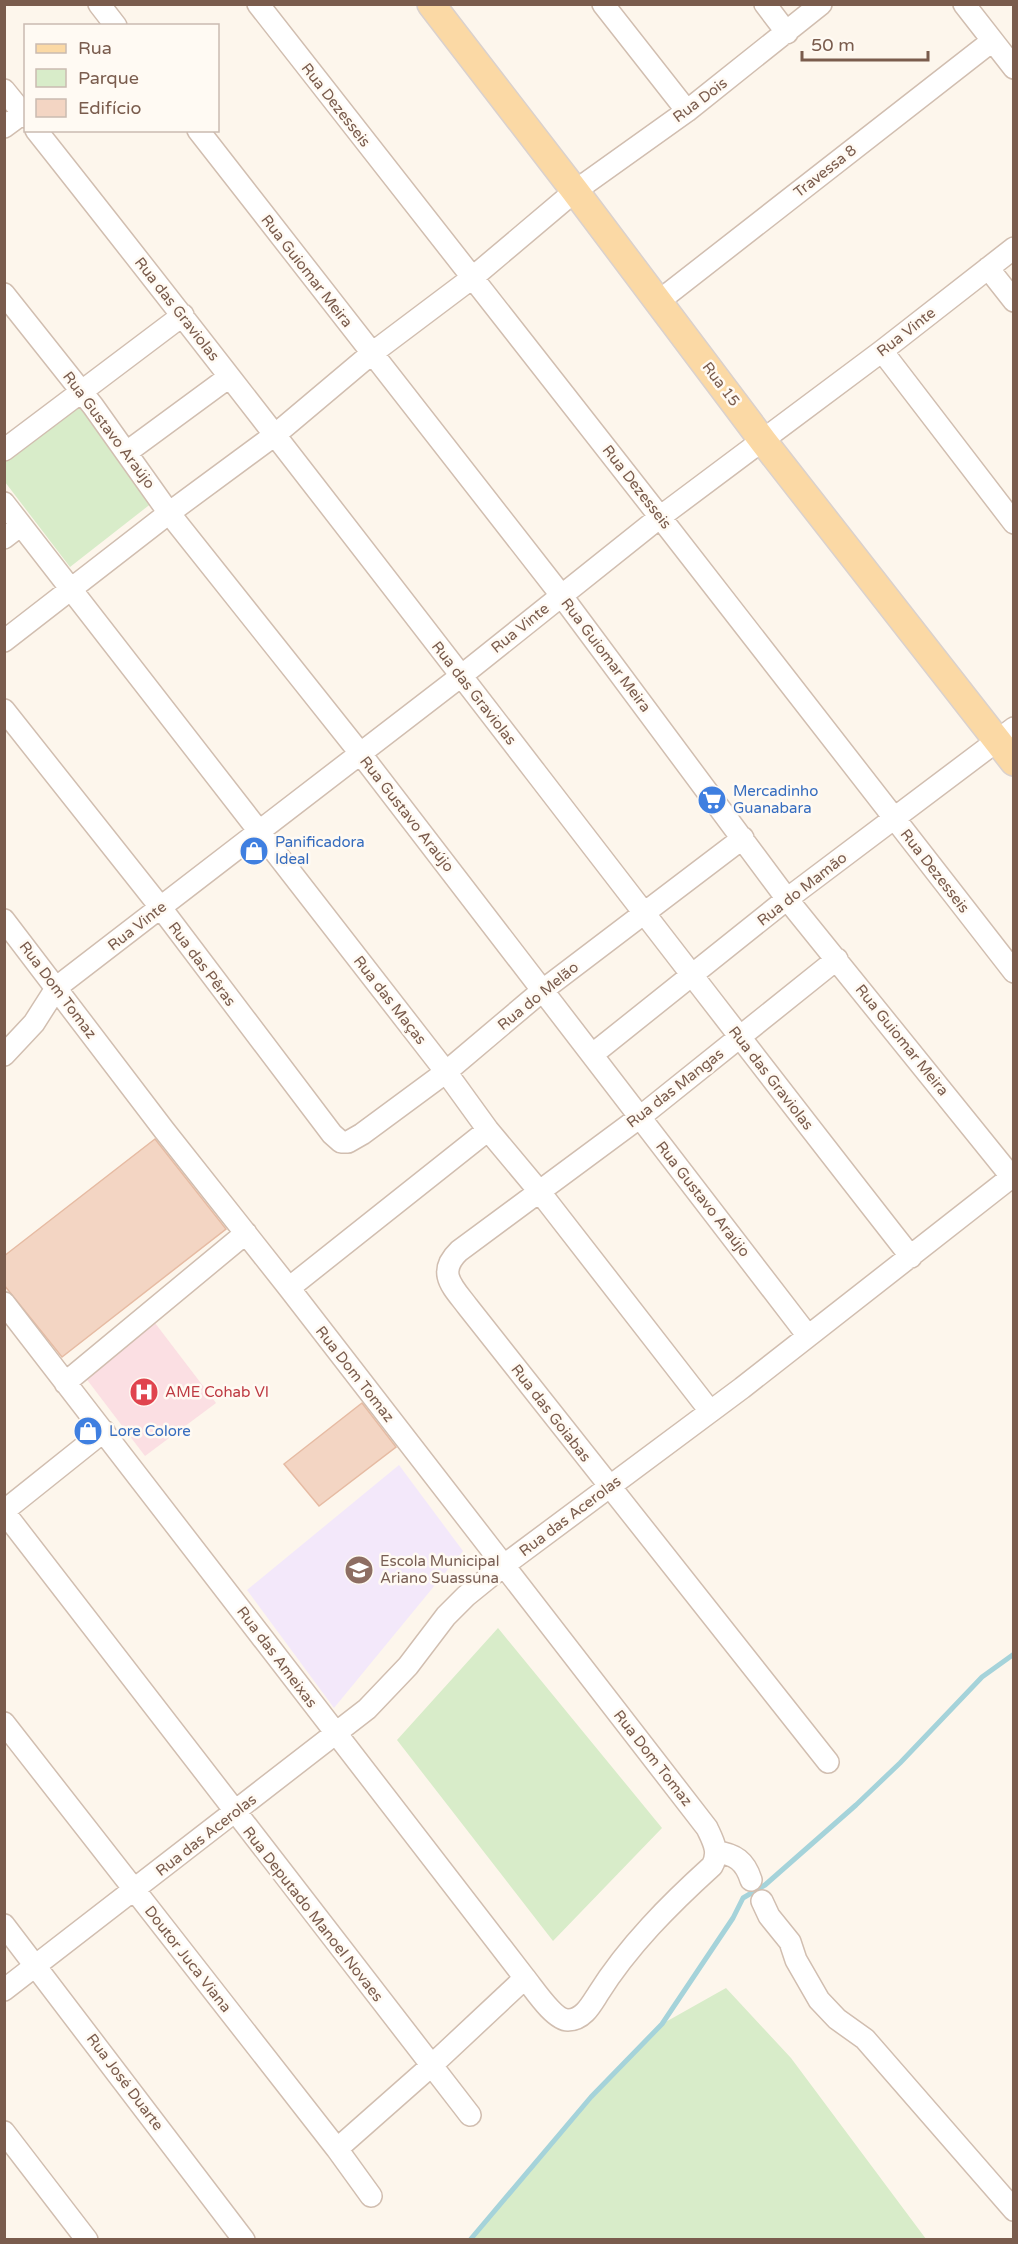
<svg xmlns="http://www.w3.org/2000/svg" width="1018" height="2244" font-family="'Varela Round',sans-serif">
<style>
.education{fill:#f3e8fa}
.medical{fill:#fbdfe3}
.green{fill:#d8ecc9}
.lines{fill:none;stroke-linecap:round;stroke-linejoin:round}
.stream{stroke:#a5d3da;stroke-width:5}
.building{fill:#f3d5c3;stroke:#e6bba3;stroke-width:1.5}
.minor-casing{stroke:#d1beb0;stroke-width:24}
.major-casing{stroke:#dad1cd;stroke-width:30}
.minor{stroke:#fff;stroke-width:21}
.major{stroke:#fbd9a5;stroke-width:27}
.labels{text-anchor:middle;stroke-width:5;stroke-linejoin:round;paint-order:stroke}
.street-label{font-size:15px;fill:#7a5c4d;stroke:#fffaf3}
.shop-label{font-size:15px;fill:#366cbe;stroke:#fffaf3;text-anchor:start}
.health-label{font-size:15px;fill:#be3a42;stroke:#fffaf3;text-anchor:start}
.education-label{font-size:15px;fill:#785e54;stroke:#fffaf3;text-anchor:start}
</style>
<rect width="100%" height="100%" fill="#fdf6ec"/>
<path class="education" d="M399,1465L463,1551L334,1708L247,1590Z"/>
<path class="medical" d="M155,1323L216,1403L145,1456L85,1377Z"/>
<path class="green" d="M79,399L157,499L70,567L5,482V457Z
M498,1628L662,1828L553,1941L397,1740Z
M726,1988L791,2058L926,2239H470L552,2142L662,2024Z"/>
<g class="lines">
<path class="stream" d="M470,2240L591,2097L662,2024L733,1918L743,1898L765,1885L856,1805L900,1763L982,1677L1014,1654"/>
</g>
<path class="building" d="M155,1139L226,1229L62,1357L4,1285V1256Z
M362,1403L396,1447L319,1506L284,1464Z"/>
<g class="lines">
<g class="minor-casing">
<path id="minor" d="M99,4L116,26
M258,4L660,517L1014,972
M603,4L687,111
M765,4L787,33
M964,4L1014,68
M4,90L26,117
M4,127L23,113
M36,130C332,503 618,883 911,1257
M198,130L561,595L787,899L1014,1180
M988,268L1014,301
M4,294L93,406L169,513L360,753L808,1336
M659,301L992,41
M882,351L1014,523
M4,450L183,315
M127,452L229,377
M4,503L446,1072L488,1130L539,1191L710,1411
M4,538L21,525
M4,641L169,513L276,434L371,354L472,278L575,191L687,111L821,4
M4,710L161,908L332,1134L341,1142H348L362,1134L446,1072L543,990L743,838
M4,920L164,1130L289,1288L707,1828C713,1841 720,1852 712,1866C670,1904 628,1946 598,1994C591,2005 583,2020 568,2020C554,2020 534,1989 525,1978L4,1303
M593,1054L787,899L1014,728
M4,1055L34,1023L57,987L461,676L660,517L882,351L1014,248
M289,1288L488,1130
M65,1383L246,1233
M4,1511L104,1431
M4,1512L470,2115
M4,1723L337,2149L371,2196
M828,1762L468,1307C453,1287 436,1273 459,1251L640,1117L837,959
M716,1852C735,1854 745,1861 751,1880
M762,1901L769,1916L790,1942L796,1960L819,2000L837,2019L865,2039L1014,2210
M4,1925L244,2240
M4,1990L367,1709L408,1666L446,1616L466,1596L503,1566L742,1388L1014,1175
M4,2132L87,2240
M337,2149L431,2066L525,1978"/>
</g>
<g class="major-casing">
<path id="major" d="M431,4L575,191L763,441L1014,762"/>
</g>
<use href="#minor" class="minor"/>
<use href="#major" class="major"/>
</g>
<defs>
<g id="supermarket-disc" transform="scale(1.5)"><circle r="9.5" fill="#3f7fe0" stroke="#fffaf3"/><path d="M-6-5.5h2.5l.6 2H6L4.5 2H-2.5L-4.4-4H-6ZM-1.5 3.2a1.3 1.3 0 1 0 .1 0ZM3 3.2a1.3 1.3 0 1 0 .1 0Z" fill="#fff"/></g>
<g id="shop-disc" transform="scale(1.5)"><circle r="9.5" fill="#3f7fe0" stroke="#fffaf3"/><path d="M-5-2.5h2.3a2.7 3.5 0 0 1 5.4 0H5L5.5 6h-11ZM-1.5-2.5h3a1.5 2.3 0 0 0-3 0Z" fill="#fff"/></g>
<g id="hospital-disc" transform="scale(1.5)"><circle r="9.5" fill="#e0444e" stroke="#fffaf3"/><path d="M-5-5h3v3.5h4V-5h3V5h-3V1.5h-4V5h-3Z" fill="#fff"/></g>
<g id="school-disc" transform="scale(1.5)"><circle r="9.5" fill="#8d6e63" stroke="#fffaf3"/><path d="M0-5L7-2L0 1L-7-2ZM-4 1L0 2.5L4 1V4Q0 6-4 4Z" fill="#fff"/></g>
</defs>
<g fill-rule="evenodd">
<use href="#supermarket-disc" x="712" y="800"/>
<use href="#shop-disc" x="254" y="851"/>
<use href="#hospital-disc" x="144" y="1392"/>
<use href="#shop-disc" x="88" y="1431"/>
<use href="#school-disc" x="359" y="1570"/>
</g>
<g class="labels">
<g class="street-label">
<text transform="translate(700 100) rotate(-37)" y="5">Rua Dois</text>
<text transform="translate(336 105) rotate(52)" y="5">Rua Dezesseis</text>
<text transform="translate(825 171) rotate(-38)" y="5">Travessa 8</text>
<text transform="translate(307 271) rotate(52)" y="5">Rua Guiomar Meira</text>
<text transform="translate(177 309) rotate(52)" y="5">Rua das Graviolas</text>
<text transform="translate(906 332) rotate(-38)" y="5">Rua Vinte</text>
<text transform="translate(721 384) rotate(53)" y="5">Rua 15</text>
<text transform="translate(109 430) rotate(53)" y="5">Rua Gustavo Araújo</text>
<text transform="translate(637 487) rotate(52)" y="5">Rua Dezesseis</text>
<text transform="translate(520 628) rotate(-39)" y="5">Rua Vinte</text>
<text transform="translate(606 655) rotate(53)" y="5">Rua Guiomar Meira</text>
<text transform="translate(474 693) rotate(52)" y="5">Rua das Graviolas</text>
<text transform="translate(407 814) rotate(52)" y="5">Rua Gustavo Araújo</text>
<text transform="translate(935 871) rotate(52)" y="5">Rua Dezesseis</text>
<text transform="translate(802 889) rotate(-38)" y="5">Rua do Mamão</text>
<text transform="translate(137 926) rotate(-38)" y="5">Rua Vinte</text>
<text transform="translate(202 964) rotate(53)" y="5">Rua das Pêras</text>
<text transform="translate(58 990) rotate(53)" y="5">Rua Dom Tomaz</text>
<text transform="translate(538 996) rotate(-39)" y="5">Rua do Melão</text>
<text transform="translate(390 1000) rotate(52)" y="5">Rua das Maças</text>
<text transform="translate(902 1040) rotate(51)" y="5">Rua Guiomar Meira</text>
<text transform="translate(771 1078) rotate(52)" y="5">Rua das Graviolas</text>
<text transform="translate(675 1088) rotate(-38)" y="5">Rua das Mangas</text>
<text transform="translate(703 1199) rotate(52)" y="5">Rua Gustavo Araújo</text>
<text transform="translate(355 1374) rotate(52)" y="5">Rua Dom Tomaz</text>
<text transform="translate(551 1413) rotate(52)" y="5">Rua das Goiabas</text>
<text transform="translate(570 1516) rotate(-37)" y="5">Rua das Acerolas</text>
<text transform="translate(277 1657) rotate(53)" y="5">Rua das Ameixas</text>
<text transform="translate(653 1758) rotate(52)" y="5">Rua Dom Tomaz</text>
<text transform="translate(206 1835) rotate(-38)" y="5">Rua das Acerolas</text>
<text transform="translate(313 1914) rotate(52)" y="5">Rua Deputado Manoel Novaes</text>
<text transform="translate(188 1959) rotate(52)" y="5">Doutor Juca Viana</text>
<text transform="translate(125 2082) rotate(53)" y="5">Rua José Duarte</text>
</g>
<g class="shop-label">
<text x="733" y="796">Mercadinho<tspan x="733" dy="17">Guanabara</tspan></text>
<text x="275" y="847">Panificadora<tspan x="275" dy="17">Ideal</tspan></text>
<text x="109" y="1436">Lore Colore</text>
</g>
<g class="health-label">
<text x="165" y="1397">AME Cohab VI</text>
</g>
<g class="education-label">
<text x="380" y="1566">Escola Municipal<tspan x="380" dy="17">Ariano Suassuna</tspan></text>
</g>
</g>
<rect width="1018" height="2244" fill="none" stroke="#7a5c4d" stroke-width="12"/>
<rect x="24" y="24" width="195" height="108" fill="#fffaf3" stroke="#cabbb1" stroke-width="1.5"/>
<rect x="36" y="44" width="30" height="9" fill="#fbd9a5" stroke="#cabbb1" stroke-width="1.5"/>
<text x="78" y="54" font-size="18" fill="#7a5c4d">Rua</text>
<rect x="36" y="69" width="30" height="18" fill="#d8ecc9" stroke="#cabbb1" stroke-width="1.5"/>
<text x="78" y="84" font-size="18" fill="#7a5c4d">Parque</text>
<rect x="36" y="99" width="30" height="18" fill="#f3d5c3" stroke="#cabbb1" stroke-width="1.5"/>
<text x="78" y="114" font-size="18" fill="#7a5c4d">Edifício</text>
<path d="M802 51v9h126v-9" fill="none" stroke="#7a5c4d" stroke-width="3"/>
<text x="811" y="51" font-size="18" fill="#7a5c4d" stroke="#fffaf3" stroke-width="4.5" paint-order="stroke">50 m</text>
</svg>
